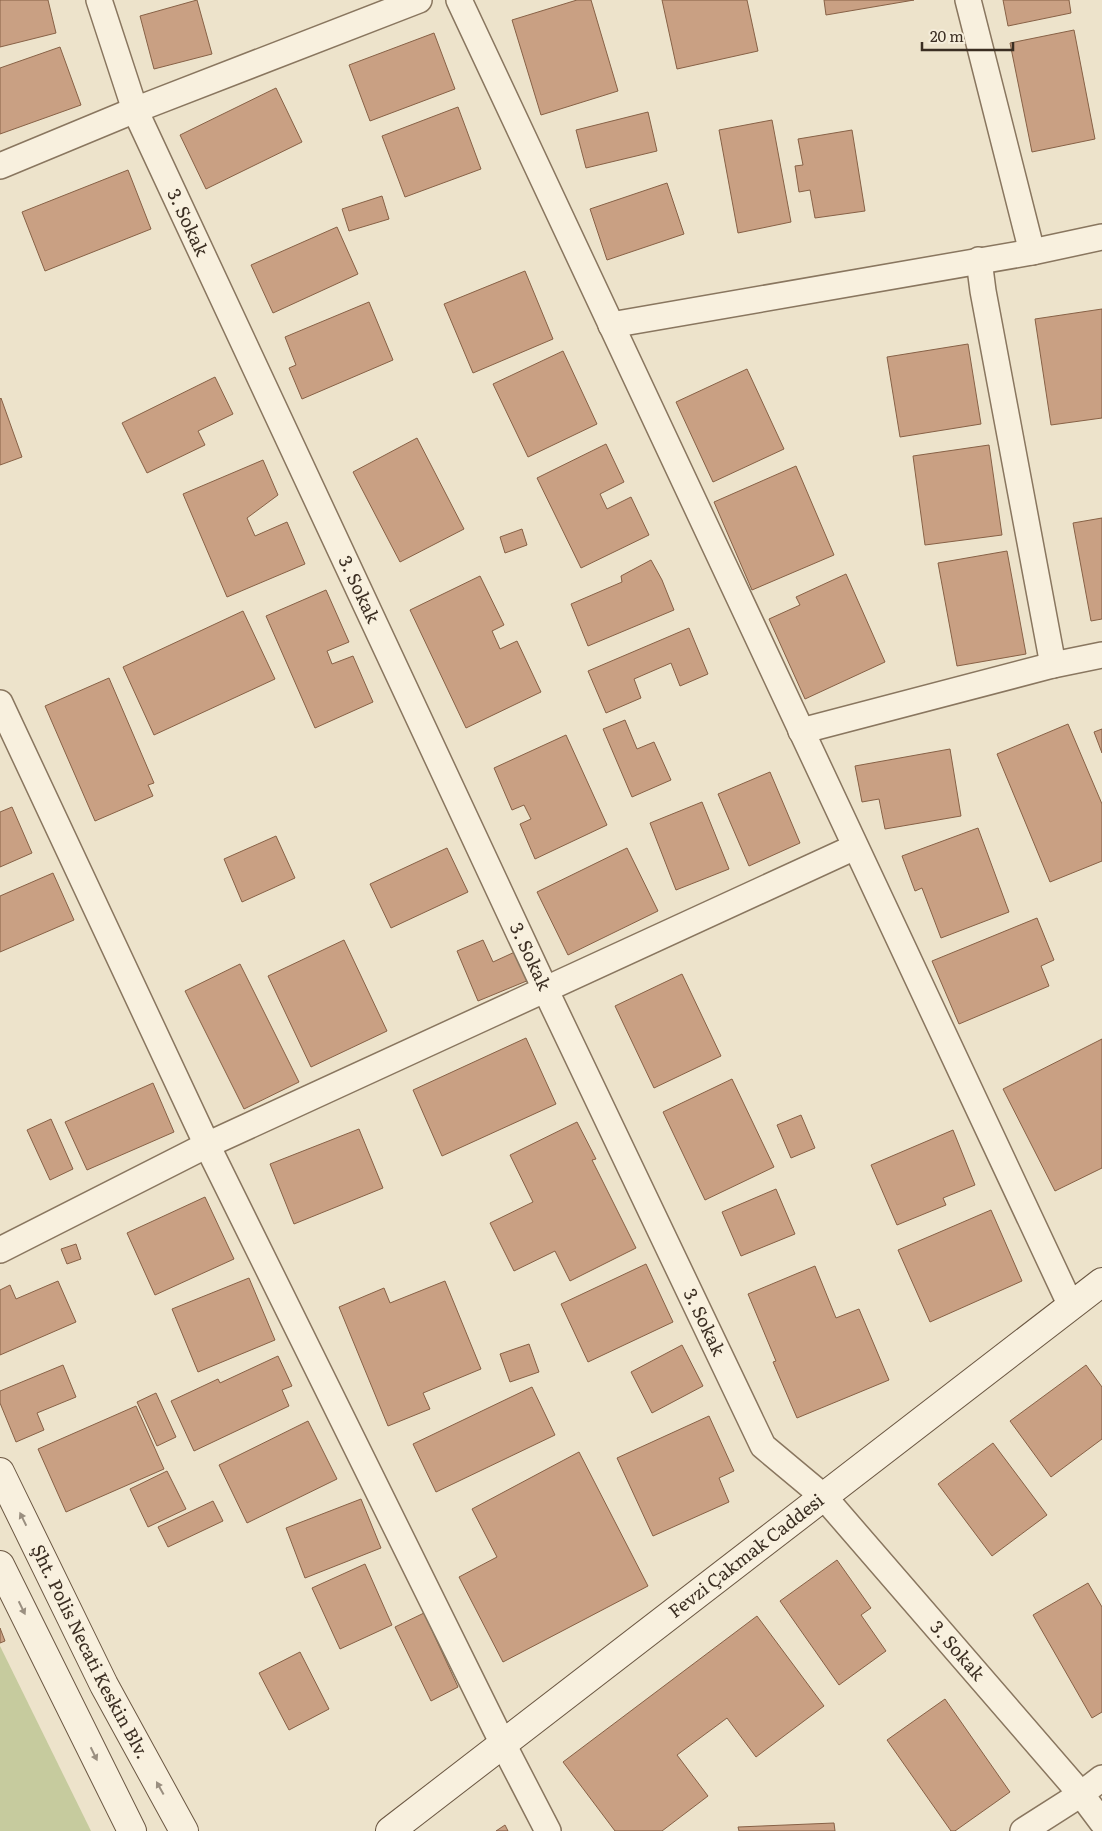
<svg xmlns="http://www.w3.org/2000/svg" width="1102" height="1831" font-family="Literata,serif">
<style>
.green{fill:#c6cb9e}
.building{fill:#c9a083;stroke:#876146}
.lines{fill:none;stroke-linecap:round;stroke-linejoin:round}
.street-casing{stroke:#89765f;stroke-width:28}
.secondary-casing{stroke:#6b5742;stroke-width:30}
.street{stroke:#f8f0de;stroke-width:25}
.secondary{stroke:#f8f0de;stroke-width:28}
.oneway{fill:#9a8f80}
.labels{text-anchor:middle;stroke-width:4;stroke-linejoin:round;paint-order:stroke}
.street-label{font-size:18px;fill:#3b2e22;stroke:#f5edda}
</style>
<rect width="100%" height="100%" fill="#ede3cb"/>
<path class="green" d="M0,1646L91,1831H0Z"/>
<path class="building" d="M0,0H48L56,33L0,47Z
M197,0L212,54L154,69L140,16Z
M577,0H591L618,91L541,115L512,20Z
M662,0H747L758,51L677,69Z
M824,0H914L826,15Z
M1003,0H1069L1071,13L1008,26Z
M1074,30L1095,139L1032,152L1010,43Z
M434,33L455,89L370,121L349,65Z
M60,47L81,105L0,134V68Z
M276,88L302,142L206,189L180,135Z
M458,107L481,169L405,197L382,136Z
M648,112L657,151L586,168L576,130Z
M772,120L791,222L738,233L719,130Z
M852,130L865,211L815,218L810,190L799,192L795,166L803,165L798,139Z
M128,170L151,229L45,271L22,212Z
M667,183L684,234L607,260L590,209Z
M382,196L389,219L349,231L342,209Z
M337,227L358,274L273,313L251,265Z
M525,271L553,339L473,373L444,304Z
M369,302L393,360L302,399L289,368L296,365L285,337Z
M1102,309V418L1051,425L1035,319Z
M968,344L981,424L900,437L887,357Z
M563,351L597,424L528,457L493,384Z
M747,369L784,449L713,482L676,402Z
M215,377L233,414L198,431L205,445L147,473L122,423Z
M1,398L22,457L0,465V399Z
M417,438L464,529L400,562L353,472Z
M606,444L624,482L600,494L607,509L631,497L649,535L581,568L537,478Z
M989,445L1002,535L925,545L913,456Z
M263,460L278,495L247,518L255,536L287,522L305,564L227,597L183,494Z
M796,466L834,555L752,590L714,502Z
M1102,518V619L1091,621L1073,523Z
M522,529L527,545L505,553L500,537Z
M1007,551L1026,654L957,666L938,563Z
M651,560L662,580L674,610L588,646L571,604L622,582L621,576Z
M846,574L885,662L805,699L769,619L800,605L796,597Z
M480,576L504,625L492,631L500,649L517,641L541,692L466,728L410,610Z
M326,590L349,642L327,651L332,664L353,656L373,702L315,728L266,616Z
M243,611L275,679L154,735L123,667Z
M689,628L708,674L680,686L671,663L634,679L641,698L606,713L588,671Z
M109,678L154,783L148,785L153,796L95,821L45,706Z
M625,720L637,749L654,742L671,780L632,797L603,729Z
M1068,724L1102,804V861L1050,882L997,754Z
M1102,729V753L1094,732Z
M566,735L607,825L535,859L520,824L531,819L524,805L512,810L494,768Z
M950,749L961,816L885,829L879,799L862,802L855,766Z
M770,772L800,843L749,866L718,794Z
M702,802L729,869L676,890L650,823Z
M12,807L32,853L0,867V812Z
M978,828L1009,912L941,938L922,888L915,891L902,856Z
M276,836L295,878L242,902L224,859Z
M447,848L468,892L391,928L370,884Z
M627,848L658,911L568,955L537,892Z
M53,873L74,920L0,952V896Z
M1037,918L1054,960L1041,966L1049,986L959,1024L932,961Z
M344,940L387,1031L311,1067L268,976Z
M483,940L493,962L517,951L529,980L478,1001L457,951Z
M240,964L299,1082L244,1109L185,991Z
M682,974L721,1056L654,1088L615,1006Z
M526,1038L556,1104L442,1156L413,1090Z
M1102,1039V1168L1055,1191L1003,1089Z
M732,1079L774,1167L705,1200L663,1112Z
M153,1083L174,1132L87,1170L65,1122Z
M801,1115L815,1148L791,1158L777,1125Z
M51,1119L73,1169L50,1180L27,1130Z
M577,1122L596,1159L592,1160L636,1248L570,1281L555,1251L514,1271L490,1223L533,1202L510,1155Z
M359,1129L383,1188L294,1224L270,1164Z
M953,1130L975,1185L943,1198L946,1205L897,1225L871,1165Z
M776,1189L795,1234L741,1256L722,1212Z
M205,1197L234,1259L155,1295L127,1233Z
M991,1210L1022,1281L930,1322L898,1250Z
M76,1244L81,1259L67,1264L61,1249Z
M646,1264L673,1322L588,1362L561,1304Z
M815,1266L836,1318L859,1309L889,1380L797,1418L773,1362L776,1361L748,1294Z
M249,1278L275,1340L198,1372L172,1309Z
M58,1281L76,1322L0,1355V1290L10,1285L16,1299Z
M445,1281L481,1369L423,1393L430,1409L388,1426L339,1307L384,1288L390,1303Z
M529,1344L539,1372L510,1382L500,1354Z
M682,1345L703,1386L652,1413L631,1372Z
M278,1356L292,1386L282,1390L289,1406L194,1451L171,1401L218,1379L220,1383Z
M63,1365L76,1397L37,1413L44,1430L16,1442L0,1403V1391Z
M1086,1365L1102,1387V1439L1051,1477L1010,1421Z
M532,1387L555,1435L436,1492L413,1444Z
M156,1393L176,1437L157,1446L137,1402Z
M136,1406L164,1469L66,1512L38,1449Z
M709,1416L734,1471L719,1478L729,1502L653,1536L617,1458Z
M308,1421L337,1479L247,1523L219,1465Z
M993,1443L1047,1515L992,1556L938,1484Z
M579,1452L648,1586L503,1662L459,1577L497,1557L472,1509Z
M167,1471L186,1509L148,1527L130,1489Z
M361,1499L381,1548L305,1578L286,1528Z
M213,1501L223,1521L168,1547L158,1527Z
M837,1560L871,1608L861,1615L886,1651L839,1685L780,1601Z
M365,1564L392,1625L340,1649L312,1588Z
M1088,1583L1102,1607V1712L1092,1718L1033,1615Z
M424,1613L458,1687L431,1701L395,1627Z
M757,1616L824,1706L756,1757L727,1718L677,1755L708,1796L662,1831H615L563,1762Z
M0,1628L5,1641L0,1643Z
M300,1652L329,1709L289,1730L259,1673Z
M945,1699L1010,1792L955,1831H951L887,1740Z
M834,1823L835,1831H739L738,1827Z
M505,1825L508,1831H496Z"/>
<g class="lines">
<g class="street-casing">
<g id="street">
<path id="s1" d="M99,0L135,110L546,991L763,1446L824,1497L1081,1794L1102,1822"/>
<path d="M459,0L1071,1306"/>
<path d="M968,0L1032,252"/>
<path d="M0,166L135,110L419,0"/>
<path d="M979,260L983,291L1053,665"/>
<path d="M611,325L1032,252L1102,237"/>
<path d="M0,703L207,1145L503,1744L548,1831"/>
<path d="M801,731L1053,665L1102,655"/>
<path d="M0,1250L207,1145L855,847"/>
<path d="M1023,1831L1081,1794L1102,1778"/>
</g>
</g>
<g class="secondary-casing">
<g id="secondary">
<path id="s2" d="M0,1472L104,1685L184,1831"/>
<path d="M0,1565L132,1831"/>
<path id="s3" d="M390,1831L1102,1282"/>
</g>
</g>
<use href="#street" class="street"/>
<use href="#secondary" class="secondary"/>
</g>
<defs><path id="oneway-solid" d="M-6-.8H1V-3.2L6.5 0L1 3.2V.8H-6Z" transform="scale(1.25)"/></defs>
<g class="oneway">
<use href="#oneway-solid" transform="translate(23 1519) rotate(-116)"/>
<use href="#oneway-solid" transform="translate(22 1608) rotate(64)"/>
<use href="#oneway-solid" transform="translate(94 1754) rotate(64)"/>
<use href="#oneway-solid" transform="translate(160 1788) rotate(-119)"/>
</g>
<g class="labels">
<g class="street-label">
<text dy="6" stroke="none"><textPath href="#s1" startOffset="240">3. Sokak</textPath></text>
<text dy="6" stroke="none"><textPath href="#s1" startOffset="645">3. Sokak</textPath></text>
<text dy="6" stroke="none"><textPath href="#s1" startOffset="1050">3. Sokak</textPath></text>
<text dy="6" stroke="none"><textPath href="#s1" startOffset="1455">3. Sokak</textPath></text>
<text dy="6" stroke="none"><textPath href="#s3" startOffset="450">Fevzi Çakmak Caddesi</textPath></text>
<text dy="6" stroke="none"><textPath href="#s1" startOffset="1875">3. Sokak</textPath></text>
<text dy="6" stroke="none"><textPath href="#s2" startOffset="201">Şht. Polis Necati Keskin Blv.</textPath></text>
</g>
</g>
<path d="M922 42v8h91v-8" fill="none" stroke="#3b2e22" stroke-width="2.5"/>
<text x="930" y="42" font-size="15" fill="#3b2e22" stroke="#f5edda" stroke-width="4" paint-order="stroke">20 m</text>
</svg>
